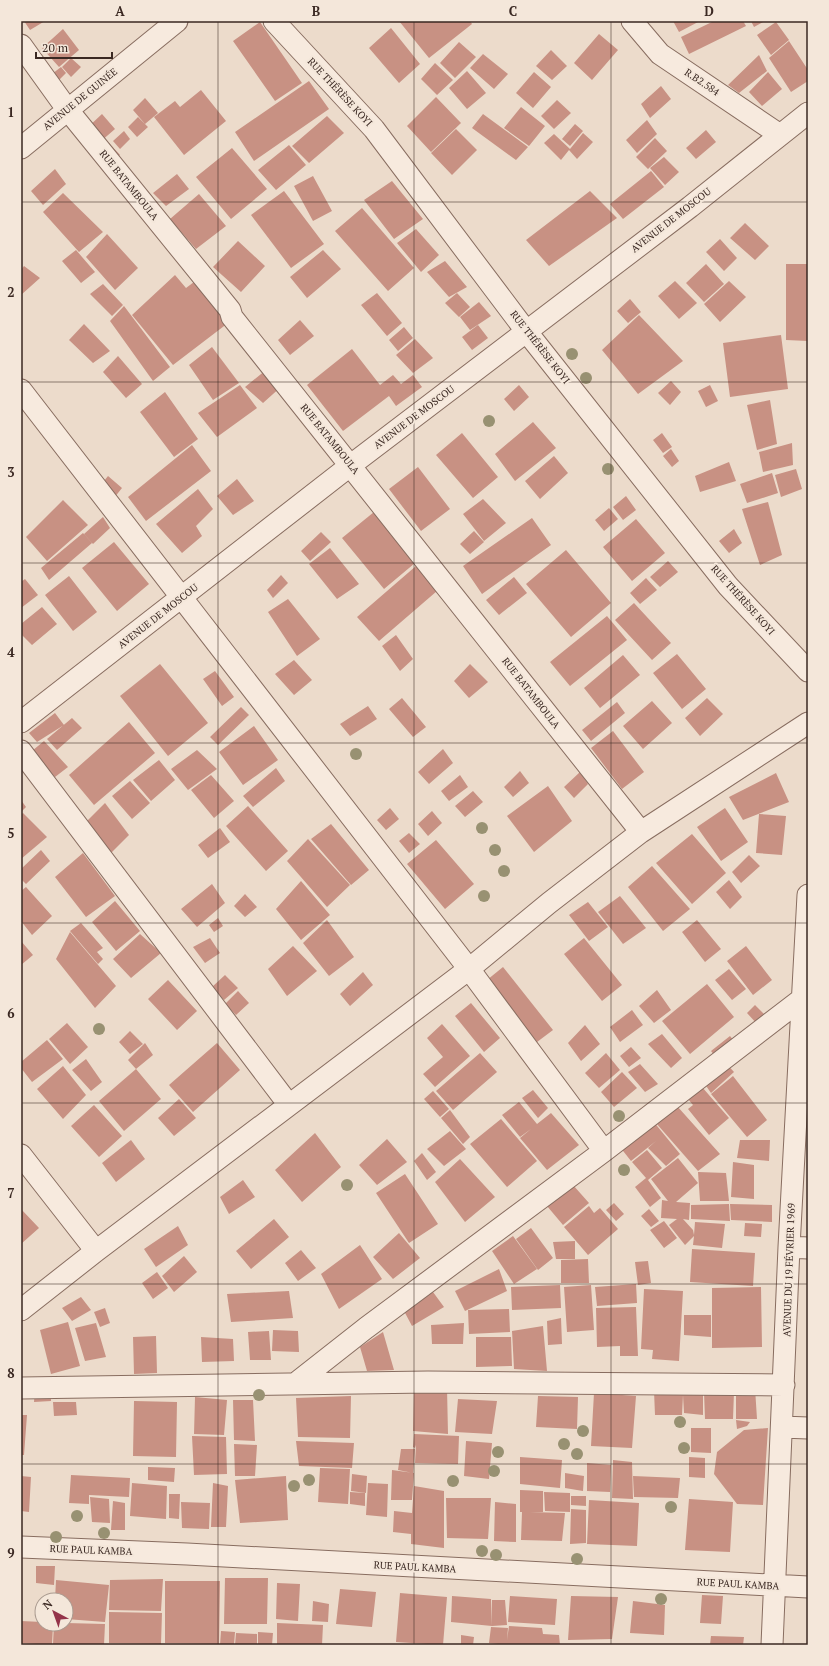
<svg xmlns="http://www.w3.org/2000/svg" width="829" height="1666" viewBox="0 0 829 1666" font-family="'PT Serif',serif">
<rect width="100%" height="100%" fill="#ecdbcb"/>
<path fill="#c89183" d="M24,21h21l-15,9z
M399,21h71l2,3 -43,34z
M673,21h27l-21,11z
M714,21h29l3,5 -57,28 -8,-17z
M751,21h14l-11,6z
M260,22l42,61 -27,18 -42,-60z
M776,22l13,18 -18,15 -14,-20z
M391,28l29,36 -21,19 -30,-35z
M63,29l16,21 -20,17 -17,-19z
M599,34l19,16 -26,30 -18,-17z
M789,41l19,29v11l-17,11 -22,-34z
M459,42l17,15 -21,21 -15,-15z
M551,50l16,16 -15,14 -16,-14z
M483,54l25,20 -14,15 -24,-21z
M759,55l8,16 -28,22 -11,-8z
M71,58l10,9 -10,10 -9,-10z
M435,63l18,17 -16,15 -16,-16z
M61,67l5,6 -7,7 -7,-6z
M467,71l19,22 -19,16 -18,-21z
M534,72l17,15 -18,21 -17,-15z
M768,72l14,17 -20,17 -13,-14z
M309,81l20,28 -75,52 -19,-29z
M661,86l10,13 -21,19 -9,-14z
M201,90l25,31 -42,34 -30,-38 21,-16 5,6z
M436,97l25,26 -30,29 -24,-26z
M145,98l13,15 -13,11 -12,-14z
M557,100l14,13 -17,16 -13,-13z
M521,107l24,19 -16,20 -25,-18z
M102,114l13,15 -15,13 -13,-14z
M483,114l45,33 -12,13 -44,-32z
M327,116l17,17 -35,30 -17,-17z
M138,117l10,10 -11,10 -9,-10z
M647,120l10,14 -20,19 -11,-13z
M575,124l8,7 -13,15 -8,-7z
M456,129l21,21 -25,25 -21,-22z
M706,130l10,12 -20,17 -10,-11z
M124,131l6,8 -10,10 -7,-8z
M583,133l10,9 -16,17 -8,-9 -8,10 -17,-17 10,-9 16,15z
M655,138l12,13 -19,18 -12,-12z
M109,143l11,12 -8,5 -11,-12z
M289,145l17,20 -30,25 -18,-20z
M232,148l35,41 -36,30 -35,-42z
M664,157l15,15 -14,13 -15,-17z
M55,169l11,15 -23,21 -12,-14z
M651,171l13,16 -41,32 -13,-15z
M177,174l12,15 -23,17 -13,-13z
M313,176l19,35 -19,10 -19,-35z
M392,181l31,38 -29,20 -30,-39z
M284,191l40,53 -33,24 -40,-53z
M590,191l27,27 -68,48 -23,-26z
M63,193l40,39 -24,20 -36,-40z
M199,194l27,32 -30,23 -26,-30z
M362,208l52,60 -26,23 -53,-60z
M745,223l24,23 -14,14 -25,-22z
M416,229l23,26 -18,17 -24,-29z
M107,234l31,34 -23,22 -29,-33z
M720,239l17,19 -13,13 -18,-19z
M238,241l27,25 -24,26 -28,-25z
M76,250l19,22 -14,11 -19,-22z
M323,250l18,19 -34,29 -17,-21z
M445,261l22,26 -18,10 -22,-25z
M706,264l18,20 -20,18 -18,-19z
M786,264h22v77l-22,-1z
M24,266l16,12 -19,17v-25z
M175,275l11,13 8,-6 34,41 -55,42 -41,-50z
M675,281l22,22 -18,16 -21,-23z
M729,281l17,16 -26,25 -16,-18z
M103,284l20,21 -11,11 -22,-22z
M377,293l25,30 -15,13 -26,-31z
M457,293l13,14 -11,10 -14,-14z
M630,299l11,13 -13,11 -11,-12z
M479,302l12,14 -21,14 -10,-13z
M124,306l46,61 -17,14 -43,-60z
M639,315l44,46 -45,33 -36,-44z
M300,320l14,16 -24,19 -12,-15z
M84,324l26,27 -17,12 -24,-23z
M478,325l10,13 -16,12 -10,-13z
M404,327l9,11 -15,13 -9,-11z
M781,335l7,54 -58,8 -7,-54z
M415,339l18,19 -20,15 -17,-18z
M212,347l27,36 -26,17 -24,-35z
M352,349l28,36 13,-10 8,9 12,-9 9,12 -26,19 -7,-10 -46,35 -36,-46z
M118,356l24,28 -16,14 -23,-26z
M266,370l16,16 -19,17 -18,-16z
M671,381l10,11 -11,13 -12,-12z
M240,385l17,23 -40,29 -19,-24z
M519,385l10,12 -15,14 -10,-12z
M710,385l8,16 -12,6 -8,-16z
M165,392l33,47 -24,18 -34,-45z
M770,400l7,44 -20,6 -10,-45z
M533,422l23,26 -41,33 -20,-27z
M462,433l36,44 -25,21 -37,-43z
M662,433l10,14 -9,6 -10,-13z
M792,443l1,22 -30,7 -4,-20z
M192,445l19,26 -65,50 -18,-24z
M671,449l8,12 -7,6 -9,-11z
M554,456l14,17 -28,26 -15,-18z
M729,462l7,19 -36,11 -5,-16z
M418,467l32,42 -29,22 -32,-42z
M796,469l6,20 -21,8 -6,-22z
M772,473l6,20 -31,10 -7,-19z
M108,476l14,12 -8,10 -14,-12z
M237,479l17,22 -21,14 -16,-19z
M198,489l15,20 -17,17 6,10 -20,17 -26,-29z
M626,496l10,14 -13,10 -10,-13z
M483,499l23,24 -22,18 -21,-27z
M63,500l25,25 -41,36 -21,-24z
M768,502l14,53 -22,10 -18,-56z
M609,508l9,11 -14,12 -9,-11z
M374,512l41,51 -31,26 -42,-51z
M103,517l7,11 -17,16 -9,-10z
M532,518l19,27 -69,49 -19,-28z
M636,519l29,34 -33,28 -29,-34z
M734,529l8,14 -13,10 -10,-12z
M474,531l10,11 -14,12 -10,-10z
M321,532l10,10 -21,19 -9,-10z
M83,533l9,10 -43,37 -8,-12z
M114,542l35,42 -32,27 -35,-43z
M330,548l29,36 -22,15 -28,-35z
M566,550l45,53 -40,34 -45,-53z
M668,561l10,11 -18,15 -10,-10z
M416,566l21,25 -58,50 -22,-24z
M281,575l7,8 -15,15 -6,-8z
M69,576l28,36 -24,19 -28,-36z
M514,577l13,16 -28,22 -13,-15z
M646,578l11,12 -17,14 -10,-11z
M25,579l13,16 -17,13v-26z
M288,599l32,40 -23,17 -29,-44z
M634,603l37,40 -19,17 -37,-40z
M42,607l15,17 -25,21 -11,-11v-10z
M607,616l20,24 -57,46 -20,-24z
M396,635l17,24 -13,12 -18,-25z
M677,654l29,35 -24,20 -29,-36z
M623,655l17,20 -40,33 -16,-20z
M294,660l18,20 -18,15 -19,-21z
M160,664l48,59 -40,33 -48,-60z
M470,664l18,18 -19,16 -15,-17z
M215,671l19,26 -12,9 -19,-27z
M402,698l24,29 -13,10 -24,-28z
M707,698l16,16 -23,22 -15,-18z
M652,701l20,22 -29,26 -20,-23z
M617,702l8,11 -34,28 -9,-11z
M368,706l9,13 -27,17 -10,-12z
M241,707l8,8 -31,30 -8,-8z
M55,713l9,12 -27,17 -8,-9z
M72,718l10,10 -25,22 -10,-11z
M129,722l26,31 -61,52 -25,-30z
M254,726l24,34 -35,25 -24,-33z
M613,731l31,41 -22,17 -31,-41z
M44,741l24,26 -13,10 -23,-26z
M443,749l10,14 -24,21 -11,-12z
M197,750l20,19 -29,21 -17,-21z
M159,760l16,20 -24,21 -18,-21z
M276,768l9,13 -32,26 -10,-11z
M520,771l9,12 -16,14 -9,-10z
M580,772l8,12 -14,14 -10,-11z
M776,773l13,29 -46,18 -14,-23z
M211,775l23,26 -20,17 -23,-28z
M460,775l8,12 -19,14 -8,-10z
M130,781l20,22 -18,16 -20,-23z
M548,786l24,35 -38,31 -27,-36z
M473,791l10,11 -18,15 -10,-11z
M21,800l5,7 -5,5z
M105,803l24,32 -19,19 -25,-31z
M248,806l40,45 -22,20 -40,-45z
M390,808l9,11 -13,11 -9,-10z
M725,808l23,34 -27,19 -24,-34z
M432,811l10,12 -14,13 -10,-12z
M23,813l24,24 -26,22v-44z
M759,814l27,2 -4,39 -26,-2z
M331,824l38,46 -18,15 -40,-46z
M220,828l10,14 -22,16 -10,-13z
M409,833l11,11 -11,9 -10,-12z
M692,834l34,39 -34,31 -36,-41z
M308,839l42,46 -23,22 -40,-46z
M436,840l38,44 -29,25 -38,-45z
M41,850l9,11 -24,23 -5,-5v-10z
M83,853l32,43 -29,21 -31,-40z
M749,855l11,11 -19,17 -9,-11z
M652,866l38,43 -27,22 -35,-44z
M729,880l13,17 -12,12 -14,-17z
M301,881l29,34 -29,25 -25,-31z
M212,884l13,19 -28,24 -16,-18z
M26,887l26,29 -20,19 -11,-14v-30z
M245,894l12,13 -12,10 -11,-11z
M620,896l26,32 -23,16 -25,-32z
M115,901l25,30 -24,20 -24,-29z
M588,902l20,25 -19,14 -20,-26z
M218,918l5,8 -9,6 -5,-7z
M327,920l27,37 -25,19 -26,-33z
M697,920l24,29 -16,13 -23,-30z
M81,923l22,25 -6,4 6,7 -5,5 -28,-33z
M70,932l46,54 -21,22 -39,-49z
M140,934l21,19 -30,25 -18,-19z
M210,938l10,15 -15,10 -12,-16z
M584,938l38,47 -20,16 -38,-47z
M21,941l12,14 -12,10z
M293,946l24,25 -30,25 -19,-27z
M746,946l26,34 -19,15 -26,-34z
M503,967l50,63 -16,12 -50,-62z
M729,969l17,20 -14,11 -17,-20z
M363,972l10,13 -23,21 -10,-12z
M225,975l13,13 -14,12 -12,-13z
M168,980l29,31 -20,19 -29,-31z
M707,984l27,33 -44,37 -28,-33z
M657,990l14,20 -17,13 -15,-17z
M238,991l11,12 -13,12 -11,-11z
M471,1003l29,35 -16,14 -29,-36z
M755,1005l11,11 -8,9 -11,-12z
M632,1010l11,15 -23,17 -10,-15z
M67,1023l21,24 -18,17 -21,-25z
M442,1024l28,32 -35,31 -12,-13 20,-17 -16,-19z
M585,1025l15,19 -19,17 -13,-18z
M130,1031l13,13 -13,10 -11,-12z
M662,1034l20,24 -11,10 -23,-24z
M730,1036l8,10 -19,15 -8,-10z
M47,1040l16,19 -31,23 -11,-14v-6z
M145,1043l8,12 -17,14 -8,-9z
M217,1043l23,27 -47,42 -24,-27z
M631,1047l10,11 -12,9 -9,-11z
M480,1053l17,19 -44,38 -17,-19z
M606,1053l14,17 -21,18 -14,-15z
M86,1059l16,23 -11,9 -19,-21z
M723,1060l11,12 -23,21 -9,-13z
M640,1064l18,20 -13,8 -17,-20z
M63,1066l23,29 -23,24 -26,-30z
M136,1069l25,30 -37,32 -25,-30z
M622,1072l15,16 -23,19 -13,-15z
M733,1076l34,44 -20,17 -36,-43z
M702,1087l27,31 -20,17 -21,-26 5,-4 -5,-6z
M533,1090l15,18 -10,10 -16,-20z
M433,1091l16,18 -9,8 -16,-18z
M179,1099l17,19 -22,18 -16,-18z
M519,1102l18,22 14,-11 28,32 -32,25 -27,-32 11,-9 -11,8 -18,-22z
M94,1105l28,31 -23,21 -28,-31z
M677,1106l43,48 -22,17 -42,-48z
M450,1110l20,27 -7,7 -22,-26z
M501,1119l36,42 -30,26 -37,-43z
M653,1121l27,33 -14,12 -18,-18 8,-7 -25,20 -11,-14z
M450,1131l16,18 -22,17 -17,-17z
M315,1133l26,34 -39,35 -27,-32z
M387,1139l20,23 -30,23 -18,-20z
M131,1140l14,19 -29,23 -14,-19z
M740,1140h30l-1,21 -32,-3z
M647,1150l15,18 -14,12 13,18 -11,9 -15,-20 11,-9 -14,-16z
M422,1153l14,19 -9,8 -13,-19z
M678,1158l20,25 -22,19 14,1 -1,17 -6,-1 10,11 1,5 1,-13 30,2 -3,24 -29,-3 1,-9 -9,9 -16,-20 8,-6 -16,-1 1,-18 6,1 -17,-22z
M460,1159l35,38 -30,25 -30,-40z
M733,1162l21,3v34l-23,-2z
M698,1172l28,1 3,28h-29z
M405,1174l33,50 -29,19 -33,-50z
M243,1180l12,17 -26,17 -9,-17z
M573,1185l16,18 -26,22 -16,-19z
M614,1203l10,11 -8,7 -10,-11z
M729,1204l1,17 -39,-2v-14z
M730,1204l42,1v17l-41,-2z
M589,1206l5,7 6,-5 18,21 -30,26 -24,-28z
M21,1209l18,19 -18,16z
M649,1209l10,12 -8,6 -10,-11z
M274,1219l15,18 -38,32 -15,-18z
M664,1221l13,17 -13,10 -14,-18z
M745,1223l17,1 -1,13 -17,-1z
M178,1226l10,19 -32,22 -12,-18z
M531,1228l22,30 -15,12 -22,-31z
M399,1233l21,25 -27,21 -20,-22z
M513,1236l24,33 -23,15 -22,-33z
M575,1241v18h-19l-3,-17z
M360,1245l22,34 -43,30 -18,-35z
M692,1249l63,4 -2,33 -63,-4z
M301,1250l15,18 -18,13 -13,-18z
M184,1256l13,16 -23,20 -12,-16z
M588,1259l1,24h-28v-23z
M648,1261l3,22 -13,2 -3,-23z
M499,1269l8,22 -42,20 -10,-20z
M157,1272l11,16 -15,11 -11,-16z
M636,1284l1,19 -40,3 -2,-19z
M560,1285l1,23 -49,2 -1,-23z
M591,1285l3,45 -27,2 -3,-45z
M761,1287l1,60 -50,1v-60z
M644,1289l39,2 -4,70 -27,-2 1,-9 -12,-1z
M289,1291l4,27 -62,4 -4,-28z
M433,1292l11,15 -32,19 -8,-15z
M81,1297l10,13 -19,11 -10,-13z
M636,1307l2,49h-18v-10l-23,1 -1,-39z
M105,1308l5,15 -10,4 -6,-15z
M509,1309l1,23 -41,2 -1,-24z
M684,1315h27v22l-27,-2z
M561,1318l1,26 -14,1 -1,-24z
M68,1322l12,44 -29,8 -11,-44z
M96,1323l10,34 -21,4 -10,-33z
M464,1323l-1,21h-31l-1,-19z
M543,1326l4,45 -33,-2 -2,-38z
M273,1330l25,1 1,21 -27,-1z
M269,1331l2,29h-21l-2,-28z
M383,1332l11,38 -27,1 -7,-24z
M156,1336l1,37 -23,1 -1,-37z
M201,1337l32,2 1,22 -32,1z
M476,1337h35l1,29 -36,1z
M414,1387l33,1 1,46 -35,-3z
M736,1387l19,1 2,31h-21z
M51,1388v13l-17,1 1,-13z
M703,1390v25l-19,-2 -1,-18 -1,20h-27l-1,-24z
M704,1392h30l-1,27h-28z
M594,1393l42,3 -4,52 -41,-2z
M351,1396l-1,42 -52,-1 -2,-39z
M538,1396l40,1 -1,32 -41,-2z
M195,1397l32,3 -3,35 -30,-1z
M458,1399l39,2 -5,33 -37,-2z
M233,1400h20l2,41 -21,-1z
M134,1401l43,1 -1,55 -43,-1z
M53,1402h23l1,13 -23,1z
M21,1415h6l-3,40h-3z
M736,1420l14,2 -3,4 -10,3z
M691,1428h20v25l-20,-1z
M768,1428l-5,77 -26,-1 -23,-30 3,-22 27,-22z
M414,1434l45,2 -1,28 -43,-1 1,-18 -1,3 -2,-1z
M192,1436l34,1 1,37 -33,1z
M296,1441l58,2 -2,25 -53,-2z
M466,1441l26,2 -3,36 -25,-3z
M234,1444l23,1 -2,31h-20z
M401,1449h14l-2,24 -15,-3z
M520,1457l42,3 -2,28 -40,-4z
M689,1457l16,1v20l-16,-1z
M613,1460l19,2 1,37 -21,-1z
M587,1463l24,2 -1,27 -23,-1z
M148,1467l27,1 -1,14 -26,-2z
M320,1468l30,1 -2,35 -30,-2z
M392,1470l22,3 -2,27h-21z
M565,1473l19,3 -1,15 -18,-3z
M352,1474l15,2 -1,17 -15,-2z
M71,1475l59,3 -1,19 -40,-2v9l-20,-1z
M21,1476l10,1 -2,35 -8,-1z
M286,1476l2,44 -48,3 -5,-43z
M633,1476l47,2 -2,20 -44,-1z
M132,1483l35,3 -1,33 -36,-3z
M213,1483l15,3 -2,41h-15z
M368,1483l20,1 -1,33 -21,-2z
M414,1486l30,5v57l-33,-4v-10l-18,-2 1,-21 18,2z
M520,1490l23,1v21h-13l35,1 -3,28 -41,-1 1,-28h-2z
M350,1492l15,1v13l-15,-2z
M544,1492l26,1v19l-25,-1z
M169,1494h11l-1,25 -10,-1z
M571,1496h15v10l-15,-1z
M90,1497l19,2 1,24 -18,-1z
M446,1498h45l-3,41 -41,-1z
M689,1499l44,3 -3,50 -45,-2z
M589,1500l50,3 -2,43 -50,-2z
M113,1501l12,2v27h-14z
M181,1502l29,1 -1,26 -27,-1z
M495,1502l21,2v38l-22,-1z
M571,1509l15,1v33l-16,1z
M36,1566h19l-1,19 -18,-2z
M225,1578h43l-1,46h-43z
M163,1579l-2,32 -52,-1 1,-30z
M56,1580l53,5 -4,37 -39,-3v-19h-11z
M165,1581h55l-1,63 -54,-1z
M277,1583l23,1 -2,37 -22,-2z
M340,1589l36,3 -4,35 -36,-3z
M400,1593l47,4 -4,48 -47,-3z
M702,1595l21,1 -2,28 -21,-1z
M452,1596l39,3 1,27 -41,-4z
M510,1596l47,3 -2,26 -47,-3z
M571,1596l47,1 -6,42 -44,1z
M492,1600h13l2,25 -15,1z
M313,1601l16,3 -1,18 -16,-1z
M633,1601l32,4 -1,30 -34,-2z
M109,1612l53,1 -1,31 -52,-1z
M21,1621l21,1v2h11l-1,21 -31,-2z
M66,1623l39,1 -1,21 -51,-1 1,-20z
M277,1623l46,2 -1,20h-45z
M509,1626l33,2 1,6 16,1 1,10h-53l-18,-2 2,-16 17,1 -1,12z
M221,1631l14,1 -1,13h-14z
M258,1632l15,1 -1,12h-14z
M236,1633l21,1v11h-22z
M461,1635l13,2 -1,8h-12z
M711,1636l33,1 -1,8h-33z"/>
<g fill="none" stroke-linecap="round" stroke-linejoin="round">
<g stroke="#886d60" stroke-width="23">
<path id="street" d="M274,21l100,108 152,202 202,255 80,85
M632,21l28,33 120,81
M21,45l46,64 163,201 2,7 409,515
M21,148l156,-127
M21,390l448,579 135,182
M21,722l330,-257 339,-258 118,-94
M21,751l268,354
M21,1155l75,96
M789,1247l19,1
M21,1310l75,-59 373,-282 80,-66 92,-71 167,-109
M296,1383l70,-55 238,-177 199,-153
M21,1388l407,-6 356,3
M782,1427l26,1
M21,1547l166,7 621,33
M772,1645l17,-398 19,-352"/>
</g>
<use href="#street" stroke="#f7eade" stroke-width="21"/>
</g>
<g fill="#989172">
<circle cx="572" cy="354" r="6"/>
<circle cx="586" cy="378" r="6"/>
<circle cx="489" cy="421" r="6"/>
<circle cx="608" cy="469" r="6"/>
<circle cx="356" cy="754" r="6"/>
<circle cx="482" cy="828" r="6"/>
<circle cx="495" cy="850" r="6"/>
<circle cx="504" cy="871" r="6"/>
<circle cx="484" cy="896" r="6"/>
<circle cx="99" cy="1029" r="6"/>
<circle cx="619" cy="1116" r="6"/>
<circle cx="624" cy="1170" r="6"/>
<circle cx="347" cy="1185" r="6"/>
<circle cx="259" cy="1395" r="6"/>
<circle cx="680" cy="1422" r="6"/>
<circle cx="583" cy="1431" r="6"/>
<circle cx="564" cy="1444" r="6"/>
<circle cx="684" cy="1448" r="6"/>
<circle cx="498" cy="1452" r="6"/>
<circle cx="577" cy="1454" r="6"/>
<circle cx="494" cy="1471" r="6"/>
<circle cx="309" cy="1480" r="6"/>
<circle cx="453" cy="1481" r="6"/>
<circle cx="294" cy="1486" r="6"/>
<circle cx="671" cy="1507" r="6"/>
<circle cx="77" cy="1516" r="6"/>
<circle cx="104" cy="1533" r="6"/>
<circle cx="56" cy="1537" r="6"/>
<circle cx="482" cy="1551" r="6"/>
<circle cx="496" cy="1555" r="6"/>
<circle cx="577" cy="1559" r="6"/>
<circle cx="661" cy="1599" r="6"/>
</g>
<path fill="none" stroke="#3a2822" stroke-width="1" stroke-opacity="0.55" d="M218,21v1624M414,21v1624M611,21v1624M21,202h787M21,382h787M21,563h787M21,743h787M21,923h787M21,1103h787M21,1284h787M21,1464h787"/>
<g text-anchor="middle" dominant-baseline="central" stroke-width="4" stroke-linejoin="round" paint-order="stroke">
<g font-size="10" fill="#3a2822" stroke="#f4e7da">
<text transform="translate(702 82) rotate(34)">R.B2.584</text>
<text transform="translate(340 92) rotate(47)">RUE THÉRÈSE KOYI</text>
<text transform="translate(80 99) rotate(-39)">AVENUE DE GUINÉE</text>
<text transform="translate(129 185) rotate(51)">RUE BATAMBOULA</text>
<text transform="translate(671 220) rotate(-38)">AVENUE DE MOSCOU</text>
<text transform="translate(540 347) rotate(52)">RUE THÉRÈSE KOYI</text>
<text transform="translate(414 417) rotate(-37)">AVENUE DE MOSCOU</text>
<text transform="translate(330 439) rotate(51)">RUE BATAMBOULA</text>
<text transform="translate(743 600) rotate(48)">RUE THÉRÈSE KOYI</text>
<text transform="translate(158 616) rotate(-38)">AVENUE DE MOSCOU</text>
<text transform="translate(531 693) rotate(52)">RUE BATAMBOULA</text>
<text transform="translate(789 1270) rotate(-88)">AVENUE DU 19 FÉVRIER 1969</text>
<text transform="translate(91 1550) rotate(2)">RUE PAUL KAMBA</text>
<text transform="translate(415 1567) rotate(3)">RUE PAUL KAMBA</text>
<text transform="translate(738 1584) rotate(3)">RUE PAUL KAMBA</text>
</g>
</g>
<rect width="829" height="1666" fill="none" stroke="#f4e7da" stroke-width="44"/>
<g transform="translate(54 1612) rotate(319)"><circle r="19" fill="#f4e7da" stroke="#aa9b90"/>
<path d="M0-3L7 15L0 10L-7 15Z" fill="#943349"/>
<text y="-6" font-size="11" font-weight="bold" text-anchor="middle" fill="#3a2822">N</text>
</g>
<path d="M36 52v6h76v-6" fill="none" stroke="#3a2822" stroke-width="2"/>
<text x="42" y="52" font-size="12" fill="#3a2822" stroke="#f4e7da" stroke-width="3" paint-order="stroke">20 m</text>
<rect x="22" y="22" width="785" height="1622" fill="none" stroke="#3a2822" stroke-width="1.5"/>
<g font-size="13" text-anchor="middle" font-weight="bold" fill="#3a2822">
<text x="120" y="16">A</text>
<text x="316" y="16">B</text>
<text x="513" y="16">C</text>
<text x="709" y="16">D</text>
<text x="11" y="117">1</text>
<text x="11" y="297">2</text>
<text x="11" y="477">3</text>
<text x="11" y="657">4</text>
<text x="11" y="838">5</text>
<text x="11" y="1018">6</text>
<text x="11" y="1198">7</text>
<text x="11" y="1378">8</text>
<text x="11" y="1558">9</text>
</g>
</svg>
